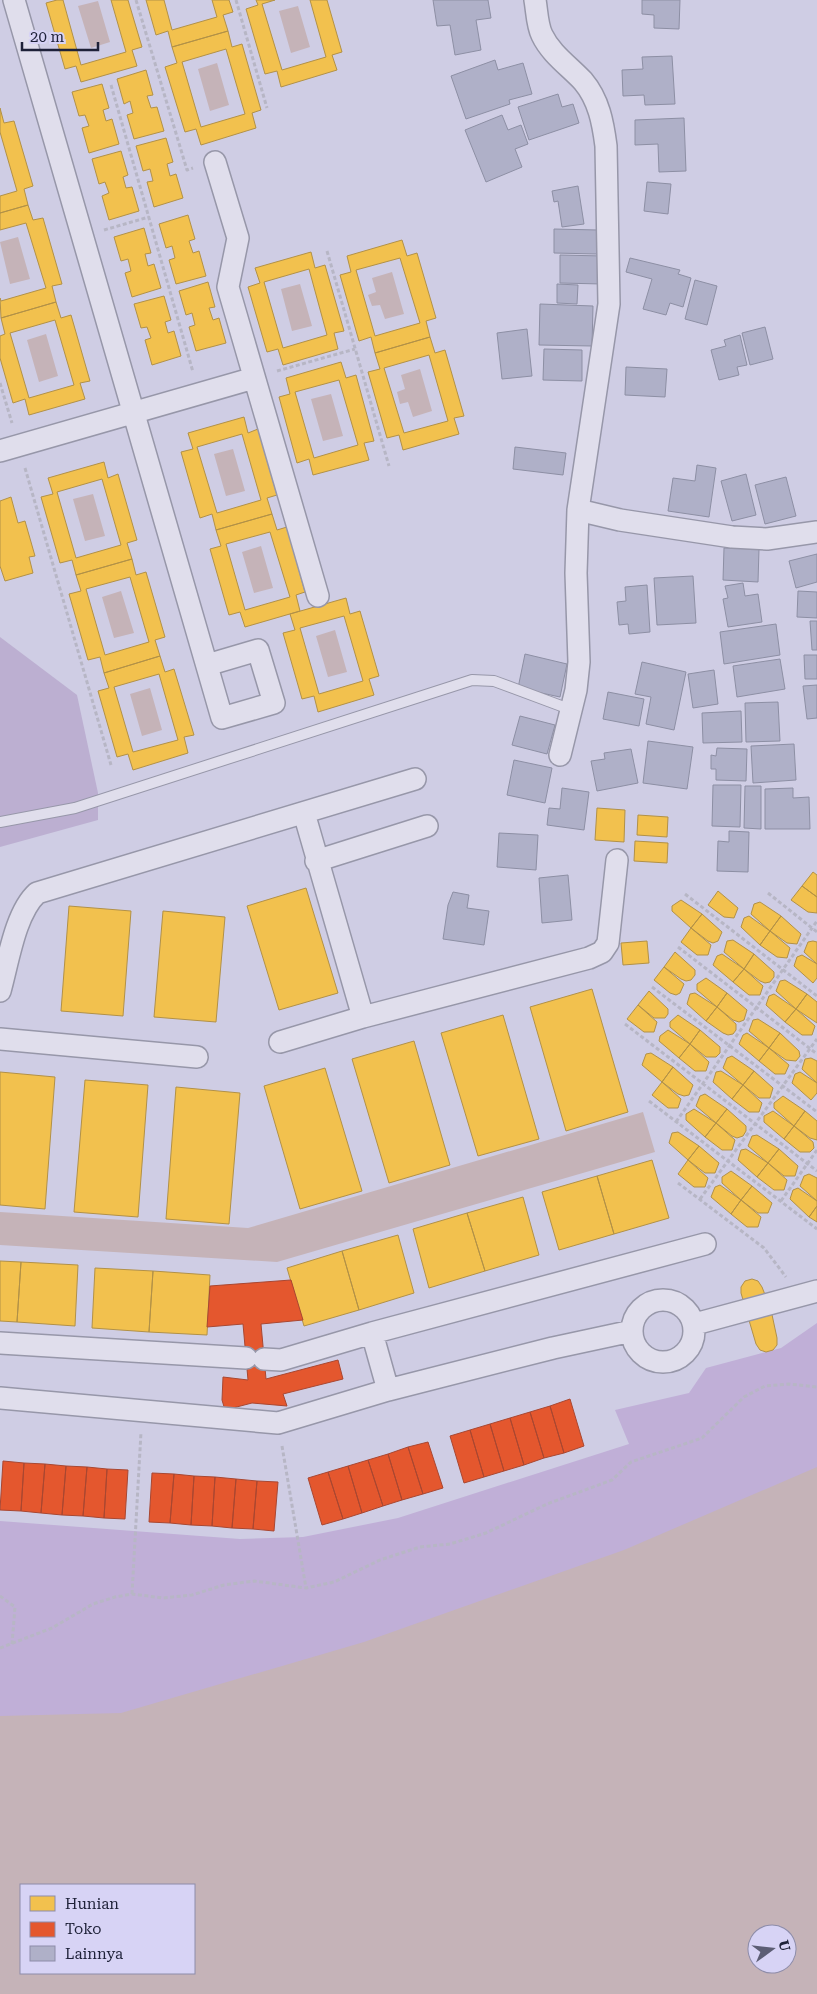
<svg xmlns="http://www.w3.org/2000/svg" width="817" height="1994" viewBox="0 0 817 1994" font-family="'Roboto Serif',serif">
<rect width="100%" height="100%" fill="#cfcde4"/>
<path fill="#c0afd7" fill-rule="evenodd" d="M817,1323v671h-817v-473l240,18 63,-2 95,-19 231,-74 -14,-34 74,-17 17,-25 75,-20zM21,1885h173v88h-173zM757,1934h30v30h-30z"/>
<path fill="#bcafd1" d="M0,637l77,58 21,98v27l-98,27z"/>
<path fill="#c5b3b8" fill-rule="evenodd" d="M98,1l12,41 -19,6 -13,-42z
M298,6l12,41 -19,6 -12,-42z
M217,63l12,42 -19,6 -12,-42z
M18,237l12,42 -20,5 -10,-42z
M392,272l12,42 -19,5 -5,-14 -8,1 -4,-11 8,-3 -4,-14z
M300,284l12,42 -20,5 -11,-42z
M46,334l12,42 -19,6 -12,-42z
M420,369l12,42 -19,6 -5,-15 -8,2 -3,-12 8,-3 -4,-14z
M331,394l12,42 -20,5 -12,-42z
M233,449l12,42 -19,5 -12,-42z
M93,494l12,42 -20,5 -12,-42z
M261,546l12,42 -19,5 -12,-41z
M121,591l13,42 -20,5 -12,-41z
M335,630l12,42 -19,5 -12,-41z
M150,688l12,42 -20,6 -12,-42z
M643,1112l12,40 -378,110 -277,-17v-33l248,16z
M817,1467v527h-817v-278l121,-3 243,-71 260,-92zM21,1885h173v88h-173zM757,1934h30v30h-30z"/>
<path fill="#f2c14e" stroke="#b29147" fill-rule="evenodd" d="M57,0h6l18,65 45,-13 -15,-52h17l14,47 -10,3 5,16 -56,16 -5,-16 -11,3 -19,-66z
M146,0h18l8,30 45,-13 -5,-17h17l4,12 -10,3 5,16 -56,16 -4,-16 -12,4z
M256,0h19l-13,4 20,66 44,-13 -16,-57h17l15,52 -10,3 5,15 -56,17 -4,-16 -12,3 -19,-65 12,-4z
M228,31l4,16 10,-3 19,66 -9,3 4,15 -55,17 -5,-16 -11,3 -20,-65 12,-4 -5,-16zM226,49l19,65 -44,13 -19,-65z
M146,70l7,25 -6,1 4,12 6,-1 7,24 -30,8 -7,-24 6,-2 -3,-12 -6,3 -7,-25z
M102,84l7,24 -6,2 3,11 6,-2 7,25 -30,9 -7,-25 7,-2 -4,-11 -6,1 -7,-24z
M0,108l4,15 10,-2 19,65 -9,3 4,16 -28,8v-17l17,-5 -17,-59z
M166,138l7,24 -6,2 3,12 6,-2 7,24 -29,9 -7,-25 6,-1 -3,-12 -7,2 -7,-25z
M121,151l7,24 -5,2 3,11 6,-1 7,24 -30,9 -7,-24 7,-3 -4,-11 -6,2 -7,-25z
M28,205l5,15 10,-2 19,66 -10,2 4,16 -55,16 -1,-20 1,3 45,-13 -20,-65 -26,7v-17z
M188,215l7,24 -6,2 4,12 6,-2 7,25 -30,8 -7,-24 6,-2 -3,-12 -6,2 -7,-24z
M144,228l7,25 -6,1 3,12 6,-2 7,24 -29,9 -7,-24 6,-2 -3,-12 -7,2 -7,-24z
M402,240l5,16 10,-3 19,65 -10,3 4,16 -55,16 -4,-16 -12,4 -19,-66 11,-3 -4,-16zM400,258l20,65 -45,13 -19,-66z
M311,252l4,16 10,-3 19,66 -10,2 4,16 -55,16 -5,-16 -11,3 -19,-65 12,-4 -5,-15zM309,269l18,66 -44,13 -19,-66z
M208,282l7,25 -6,1 4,12 6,-2 7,25 -30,8 -7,-24 6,-2 -3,-12 -6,2 -7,-24z
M164,296l7,24 -6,2 3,11 6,-2 7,25 -29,9 -7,-25 6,-2 -4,-11 -6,1 -7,-24z
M56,302l5,16 10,-3 19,66 -10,2 5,16 -56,16 -4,-16 -12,4 -13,-45v-22l5,-2 -4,-16zM55,320l19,65 -45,13 -19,-65z
M430,337l5,16 10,-3 19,66 -10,2 5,16 -56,16 -4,-15 -12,3 -19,-66 12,-3 -5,-16zM429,355l19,66 -44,12 -20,-65z
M341,362l5,16 10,-3 18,66 -10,2 5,17 -56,15 -4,-16 -12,4 -18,-66 11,-3 -4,-16zM339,380l19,65 -44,13 -19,-66z
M244,417l4,16 10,-4 19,66 -10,3 5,16 -56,16 -4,-16 -12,4 -19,-66 12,-3 -5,-16zM242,434l19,66 -44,13 -20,-66z
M104,462l4,16 10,-4 19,66 -10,3 5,16 -56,16 -4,-15 -12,3 -19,-66 12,-3 -5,-16zM102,479l19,66 -45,13 -19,-66z
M11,497l7,26 7,-2 10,35 -6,1 4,16 -28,8 -5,-15v-65z
M272,514l5,16 10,-3 18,65 -9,3 4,16 -55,16 -5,-15 -11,3 -19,-66 11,-3 -5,-16zM270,532l20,65 -45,13 -19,-66z
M132,559l4,16 10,-3 19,65 -10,3 5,16 -56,17 -4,-16 -12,3 -19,-66 12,-3 -5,-16zM130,577l19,65 -44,13 -19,-66z
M346,598l4,16 10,-3 19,65 -10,3 5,16 -56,17 -4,-16 -12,3 -19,-66 12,-3 -5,-16zM344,616l19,65 -44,13 -19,-66z
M160,656l5,16 9,-3 20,66 -10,2 4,16 -55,17 -5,-16 -11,3 -19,-66 11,-3 -5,-15zM159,674l19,66 -45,12 -19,-65z
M597,808l28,2 -1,32 -29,-2z
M638,815l30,2 -1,20 -30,-2z
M635,841l33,2 -1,20 -33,-2z
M813,872l4,3v22l-15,-11z
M802,886l15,11v16l-9,-1 -17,-12z
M306,888l32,105 -59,17 -32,-104z
M718,891l20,17 -4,10 -10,-1 -16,-12z
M681,900l21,14 -11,14 -19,-17v-5z
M760,902l21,14 -11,15 -19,-17 3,-10z
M69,906l62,5 -8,105 -62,-5z
M163,911l62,6 -9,105 -62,-5z
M702,914l20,18 -4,9 -5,2 -5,-2 -17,-13z
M749,916l21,15 -10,14 -19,-18 3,-9z
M781,916l20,18 -4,10 -10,-1 -17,-12z
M691,928l20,17 -3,10h-11l-16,-13z
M770,931l20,17 -3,10 -10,-1 -17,-12z
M733,940l21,14 -10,15 -20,-17 3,-11z
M647,941l2,22 -26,2 -2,-22z
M813,941l4,1v22l-13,-12 4,-10z
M675,952l20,18v5l-4,5 -5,1 -5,-2 -17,-12z
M722,954l22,15 -11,13 -20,-17 4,-9z
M754,954l20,18v5l-4,5 -5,1 -5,-2 -16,-12z
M802,955l15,9v14l-4,5 -19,-17 3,-9z
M664,967l20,17 -4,9 -4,2 -6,-2 -16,-13z
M744,969l19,17 -3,9h-11l-16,-13z
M706,978l21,15 -10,14 -20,-17v-6z
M785,980l22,14 -11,15 -20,-18 4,-10z
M592,989l36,123 -62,19 -36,-124z
M649,991l19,18v5l-3,4h-11l-16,-13z
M695,993l22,14 -11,14 -19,-17 3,-10z
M727,993l20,17 -3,10 -5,2 -6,-2 -16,-13z
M774,994l22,15 -11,13 -19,-17 3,-9z
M807,994l10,8v21l-21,-14z
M638,1005l19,17 -3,10h-10l-17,-13z
M717,1007l19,17v6l-3,4 -5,1 -5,-2 -17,-12z
M796,1009l19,17 -3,9h-10l-17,-13z
M503,1015l36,124 -61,17 -37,-123z
M678,1015l22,15 -10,14 -20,-17v-5z
M758,1019l22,14 -11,15 -20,-17 4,-11z
M668,1030l22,14 -11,14 -20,-17 1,-5z
M700,1030l20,17v6l-4,4h-10l-16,-13z
M747,1033l22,15 -10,13 -20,-17 4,-9z
M780,1033l19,18 1,5 -4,5 -10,-1 -17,-12z
M414,1041l36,124 -61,18 -37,-124z
M690,1044l19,18 -3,9h-11l-16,-13z
M769,1048l20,17 -4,9h-10l-16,-13z
M651,1053l22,14 -11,15 -20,-17 4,-11z
M732,1056l22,15 -11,14 -20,-17 4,-10z
M811,1058l6,3v22l-15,-14 3,-10z
M673,1067l20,18 -4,10 -5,1 -6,-2 -16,-12z
M325,1068l37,123 -62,18 -36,-123z
M721,1071l22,14 -11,14 -19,-17 3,-10z
M754,1071l19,17 -3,10h-11l-16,-13z
M0,1072l55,5 -10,132 -45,-4z
M800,1072l17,11v10l-6,7 -19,-17 3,-9z
M85,1080l63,5 -10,132 -64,-5z
M662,1082l19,17 -3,9h-10l-16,-13z
M743,1085l19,18 -3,9h-10l-17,-13z
M176,1087l64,6 -11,131 -63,-5z
M705,1094l22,15 -11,14 -20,-17 4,-10z
M783,1096l22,15 -11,15 -20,-18v-5z
M694,1109l22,14 -11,14 -19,-17v-6z
M727,1109l19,17v5l-3,5 -6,2 -5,-2 -16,-13z
M773,1111l21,15 -10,13 -20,-17v-6z
M805,1111l12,10v19l-7,-2 -16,-12z
M716,1123l19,17 -3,10h-10l-17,-13z
M794,1126l19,16 1,6 -4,4h-10l-16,-13z
M678,1132l21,14 -11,14 -19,-17 3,-10z
M757,1135l22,14 -11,14 -20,-17 4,-10z
M699,1146l20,17 -4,10h-10l-17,-13z
M746,1149l22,14 -11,14 -19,-17 3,-10z
M779,1149l19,17 -3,10h-11l-16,-13z
M652,1160l17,58 -55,16 -17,-58z
M688,1160l20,18 -3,9h-11l-16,-13z
M768,1163l19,17 -3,10h-10l-17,-13z
M731,1171l21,15 -11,14 -19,-17v-6z
M809,1174l8,4v23l-17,-15 4,-10z
M597,1176l17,58 -55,16 -17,-58z
M720,1185l21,15 -10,14 -20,-17 4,-10z
M752,1186l20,17 -4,10h-10l-17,-13z
M798,1188l19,13v5l-8,11 -19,-18 3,-9z
M523,1197l16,58 -54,16 -18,-58z
M741,1200l20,17 -3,10h-11l-16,-13z
M817,1206v16l-8,-5z
M467,1213l18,58 -56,17 -16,-59z
M398,1235l16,58 -55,17 -17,-59z
M342,1251l17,59 -55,16 -17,-58z
M0,1261l21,1 -4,60 -17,-1z
M21,1262l57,3 -3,61 -58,-4z
M95,1268l58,3 -4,61 -57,-4z
M153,1271l57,4 -3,60 -58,-3z
M752,1279l6,2 4,6 9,23 6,28v7l-4,5 -7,2 -6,-2 -4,-6 -15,-51v-6l4,-6z"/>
<path fill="#e4572e" stroke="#a94731" d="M291,1280l12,40 -42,4 5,55 72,-19 5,19 -60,15 4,12 -35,-3 -27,7 -3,-10 1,-23 25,3 -5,-56 -36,3 3,-41z
M570,1399l14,47 -20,7 -14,-47z
M550,1406l14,47 -20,5 -14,-46z
M530,1412l14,46 -20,7 -14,-47z
M510,1418l14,47 -20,6 -14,-47z
M490,1424l14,47 -20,6 -14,-47z
M470,1430l14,47 -20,6 -14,-47z
M428,1442l15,46 -20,6 -15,-47z
M408,1447l15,47 -21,6 -14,-46z
M388,1454l14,46 -19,6 -15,-46z
M368,1460l15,46 -21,7 -14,-47z
M3,1461l21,2 -3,48 -21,-1z
M24,1463l21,1 -4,49 -20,-2z
M45,1464l21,2 -4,49 -21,-2z
M66,1466l21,1 -4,49 -21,-1z
M348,1466l14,47 -19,6 -15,-47z
M87,1467l20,2 -3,49 -21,-2z
M107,1469l21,1 -3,49 -21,-1z
M328,1472l15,47 -21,6 -14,-47z
M152,1473l22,1 -4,49 -21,-1z
M174,1474l20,2 -3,49 -21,-2z
M194,1476l21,1 -3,49 -21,-1z
M215,1477l21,2 -4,49 -20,-2z
M236,1479l21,2 -4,48 -21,-1z
M257,1481l21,1 -4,49 -21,-2z"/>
<path fill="#afb0c8" stroke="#8d8fa4" d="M433,0h55l3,18 -15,2 5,30 -26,5 -5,-30 -13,1z
M642,0h38l-1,29 -25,-1v-13l-12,-1z
M672,56l3,48 -30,1 -1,-10 -21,1 -1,-26 21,-1 -1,-12z
M495,60l3,10 25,-7 9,31 -23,6 1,4 -44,15 -15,-43z
M558,94l4,13 11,-3 6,19 -50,17 -11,-33z
M502,115l6,15 13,-5 7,19 -13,5 7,18 -36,15 -21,-52z
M684,118l2,53 -27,1 -1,-28 -23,1v-25z
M647,182l24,2 -3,30 -24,-3z
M578,186l6,38 -22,3 -4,-26 -4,1 -2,-11z
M554,229l44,1 -1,24 -43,-1z
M560,255l43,1 -1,28 -42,-1z
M630,258l50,12 -2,4 13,4 -8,29 -13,-4 -4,12 -23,-6 9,-30 -26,-7z
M695,280l22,6 -10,39 -22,-6z
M557,284l21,1 -1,19 -20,-1z
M540,304l53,2 -1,40 -53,-1z
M765,327l8,32 -23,6 -8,-32z
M527,329l5,47 -30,3 -5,-46z
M740,335l7,30 -10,2 2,8 -20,5 -8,-30 15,-4 -2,-6z
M544,349l38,1v31l-39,-1z
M626,367l41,2 -2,28 -40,-2z
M515,447l51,6 -3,22 -50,-6z
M697,465l19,3 -7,49 -41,-6 5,-33 22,3z
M746,474l10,41 -24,6 -11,-40z
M786,477l10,39 -31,8 -10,-39z
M724,548l35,1 -1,33 -35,-2z
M817,554v28l-21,6 -7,-27z
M693,576l3,47 -39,2 -3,-47z
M743,583l2,13 13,-2 4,28 -34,5 -5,-28 5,-1 -3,-12z
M647,585l3,47 -21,2 -1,-10 -9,1 -2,-23 9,-1 -1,-14z
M798,591l19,1v26l-20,-1z
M810,621h7v29h-5z
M776,624l4,31 -56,9 -4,-32z
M525,654l42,10 -7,33 -42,-9z
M804,655h13v24h-12z
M780,659l5,30 -48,8 -4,-31z
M642,662l44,10 -12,58 -28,-6 5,-27 -16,-3z
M714,670l4,34 -25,4 -5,-34z
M817,685v33l-10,1 -4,-33z
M608,692l36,7 -5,27 -36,-7z
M778,702l2,39 -34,1 -1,-39z
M741,711l1,31 -39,1 -1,-30z
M520,716l35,9 -8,29 -35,-9z
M648,741l45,6 -6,42 -44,-6z
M794,744l2,36 -43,3 -2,-37z
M717,748l30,1 -1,32 -30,-1v-11h-5v-14l5,1z
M631,749l7,34 -41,8 -6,-30 14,-2 -1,-6z
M514,760l38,8 -7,35 -38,-8z
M713,785h28l-1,42 -28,-1z
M745,786h16v43l-17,-1z
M562,788l27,4 -5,38 -37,-5 2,-17 11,1z
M793,788v10l16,-1 1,32h-45v-40z
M729,831l20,1 -1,40 -31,-1 1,-30 11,1z
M499,833l39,2 -2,35 -39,-3z
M568,875l4,45 -30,3 -3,-45z
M453,892l16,3 -2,13 22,3 -5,34 -41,-6 5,-34z"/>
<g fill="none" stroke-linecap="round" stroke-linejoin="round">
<g stroke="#9797a9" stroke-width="12">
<path id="lane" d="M0,822l75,-14 397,-128 22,1 78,29"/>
</g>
<g stroke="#9797a9" stroke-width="24">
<path id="street" d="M14,0l208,718 52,-15 -16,-53 -51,15
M535,0c2,11 2,25 7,35 9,19 27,31 41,46 16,19 20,42 23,65l3,158 -31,206 -2,63 3,89 -3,28 -16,65
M215,162l23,76 -10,49 90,309
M0,451l254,-73
M578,510l42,10 112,17 35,2 50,-7
M304,813l59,204
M316,861l111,-35
M0,991c8,-28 15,-78 37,-98l378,-114
M0,1039l197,18
M280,1042l83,-25 226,-59 13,-6 6,-9 9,-83
M632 1331a31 31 0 1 1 62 0a31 31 0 1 1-62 0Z
M695,1324l122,-33
M372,1333l16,57
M0,1343l246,15
M264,1359l17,1 91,-27 333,-89
M0,1398l278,25 110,-33 165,-42 79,-17"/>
</g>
<path stroke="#b7b6c5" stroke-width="3" stroke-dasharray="4 2.5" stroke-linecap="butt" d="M136,0l51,170 6,-2
M236,0l31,108
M111,85l82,287
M104,230l45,-13
M327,251l62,215
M277,371l78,-22
M0,383l12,40
M25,468l86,297
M768,893l49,39
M685,894l132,102
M678,947l139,107
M652,987l165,125
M625,1024l192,147
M649,1101l168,128
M676,1122l141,-201
M678,1183l86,65 22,29
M700,1199l117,-160
M781,1201l36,-51
M282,1446l24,142
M132,1594l9,-162
M0,1596l15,11 -3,37
M0,1648l52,-20 41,-24 22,-7 17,-3 31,4 29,-3 32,-10 30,-4 52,7 28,-6 46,-22 40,-13 30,-3 36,-11 61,-29 65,-24 19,-18 71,-24 42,-41 21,-11 24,-2 28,3"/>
<use href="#lane" stroke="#e0deec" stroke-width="10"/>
<use href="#street" stroke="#e0deec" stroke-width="21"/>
</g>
<rect x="20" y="1884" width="175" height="90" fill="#d7d3f5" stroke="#8d8ca9"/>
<rect x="30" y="1896" width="25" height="15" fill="#f2c14e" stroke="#8d8ca9"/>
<text x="65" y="1909" font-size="15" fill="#1e2138">Hunian</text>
<rect x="30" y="1922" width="25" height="15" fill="#e4572e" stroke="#8d8ca9"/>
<text x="65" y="1934" font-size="15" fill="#1e2138">Toko</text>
<rect x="30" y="1946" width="25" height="15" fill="#afb0c8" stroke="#8d8ca9"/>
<text x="65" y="1959" font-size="15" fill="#1e2138">Lainnya</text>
<g transform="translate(772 1949) rotate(75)"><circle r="24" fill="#d7d3f5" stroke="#8d8ca9"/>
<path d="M0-4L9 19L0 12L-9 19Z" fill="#5c5d74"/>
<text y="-8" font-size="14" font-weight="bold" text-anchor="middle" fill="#1e2138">U</text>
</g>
<path d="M22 42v8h76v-8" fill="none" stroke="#1e2138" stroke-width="2.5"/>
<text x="30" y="42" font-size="15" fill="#1e2138" stroke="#d7d3f5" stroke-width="4" paint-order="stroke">20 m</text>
</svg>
